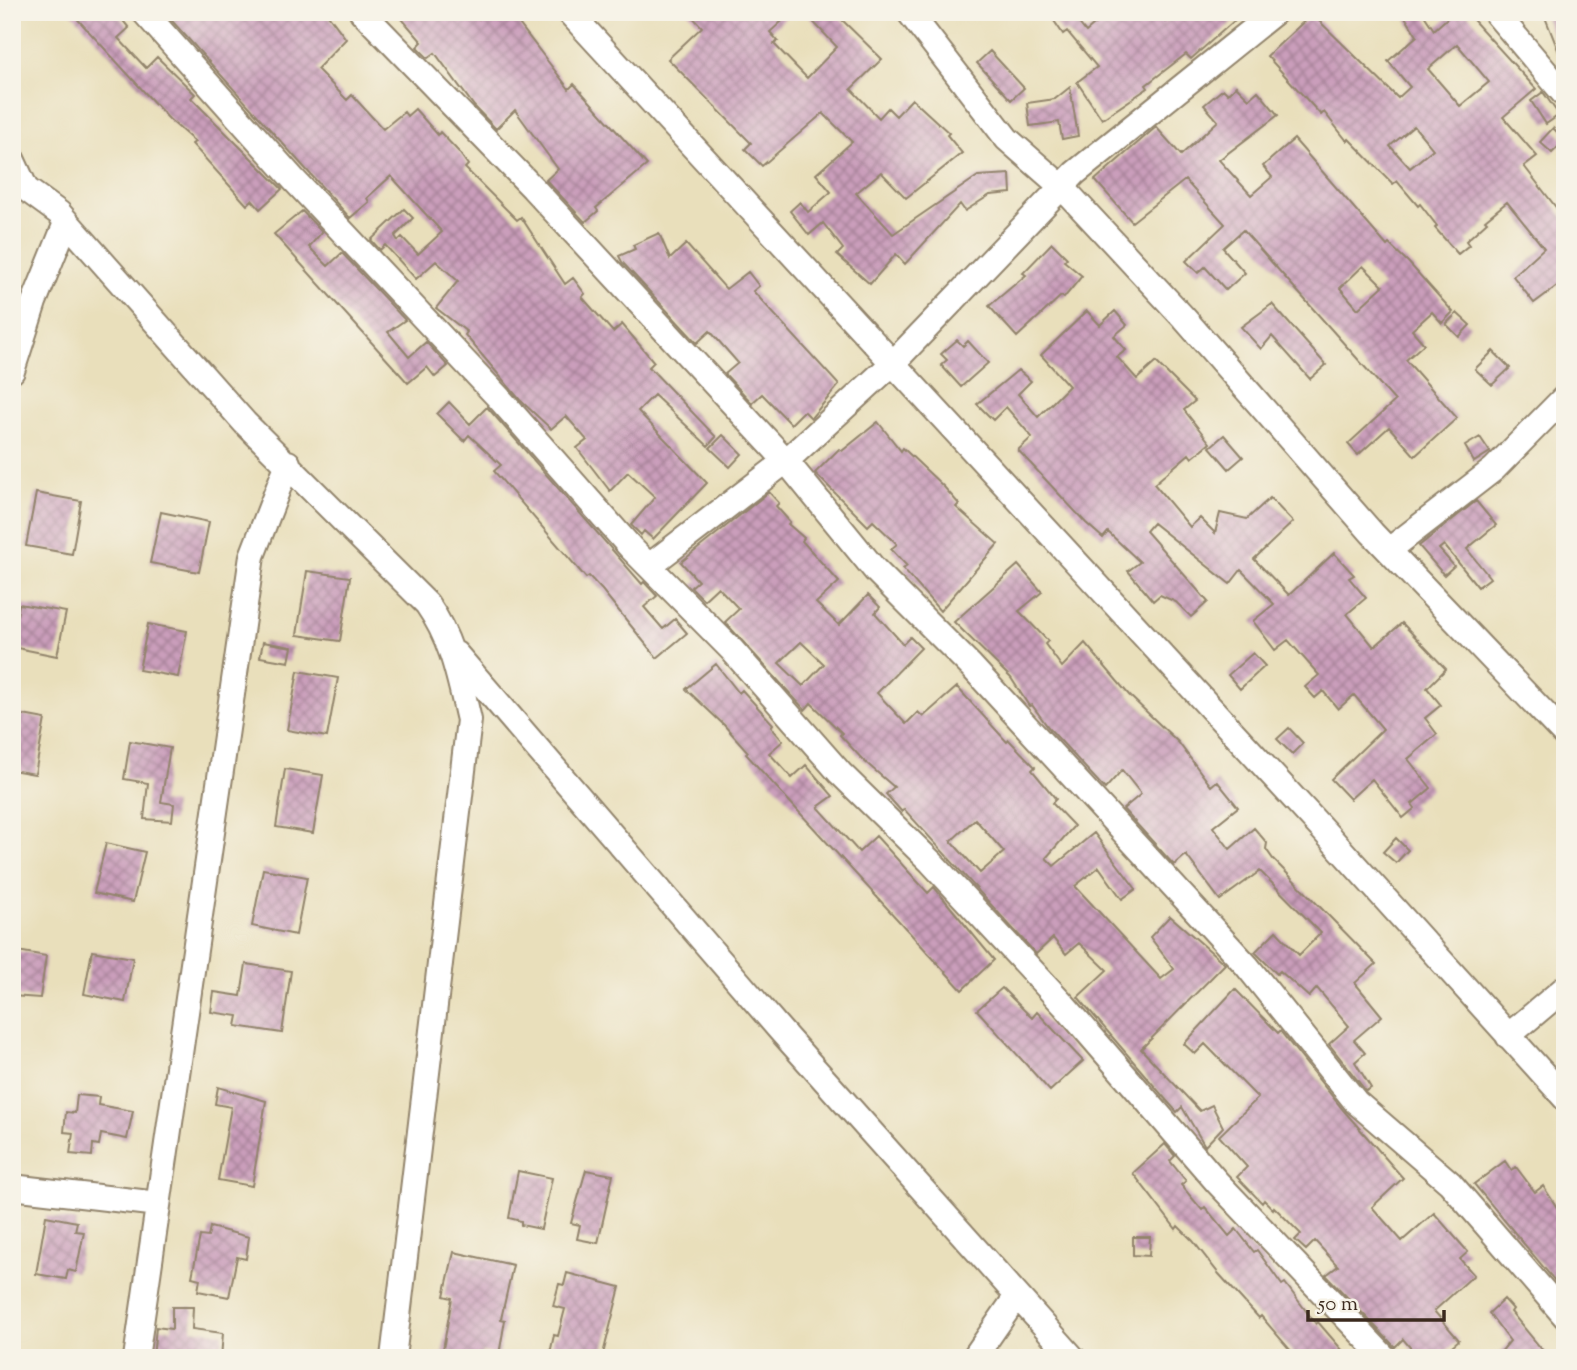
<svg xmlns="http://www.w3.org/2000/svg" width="1577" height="1370" viewBox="0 0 1577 1370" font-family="'Sorts Mill Goudy',serif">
<defs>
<pattern id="building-cross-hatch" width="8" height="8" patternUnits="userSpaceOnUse" patternTransform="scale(1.75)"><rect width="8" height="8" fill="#ca9ebb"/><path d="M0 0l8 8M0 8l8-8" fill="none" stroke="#a58197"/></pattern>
</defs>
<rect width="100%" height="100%" fill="#f7f3e8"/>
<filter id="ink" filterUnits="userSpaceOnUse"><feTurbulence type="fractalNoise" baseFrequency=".0143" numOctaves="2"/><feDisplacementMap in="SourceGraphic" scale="14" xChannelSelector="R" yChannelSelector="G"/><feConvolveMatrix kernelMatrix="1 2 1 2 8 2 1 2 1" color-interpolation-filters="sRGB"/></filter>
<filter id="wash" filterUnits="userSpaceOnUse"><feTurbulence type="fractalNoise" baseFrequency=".00686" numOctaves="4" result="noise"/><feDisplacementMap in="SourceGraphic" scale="28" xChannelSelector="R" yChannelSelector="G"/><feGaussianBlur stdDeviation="1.57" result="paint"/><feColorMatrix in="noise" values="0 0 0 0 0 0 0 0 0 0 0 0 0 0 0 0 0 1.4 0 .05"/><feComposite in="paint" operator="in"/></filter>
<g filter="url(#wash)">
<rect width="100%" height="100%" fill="#e9dfbb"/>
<g id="blocks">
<path fill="url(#building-cross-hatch)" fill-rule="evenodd" d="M71,12h45l13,16 -11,10 28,30 11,-11 38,37 -4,4 91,91 -22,20 -8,-9 -5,5 -55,-61 3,-2 -26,-23z
M164,12h162l20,27 -29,30 30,31 5,-5 31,34 21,-17 3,4 8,-7 23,26 2,-3 18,19 10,14 -3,3 52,52 4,-3 44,67 8,-6 12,16 -3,3 31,35 9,-8 32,38 -5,5 67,70 -8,9 -54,-51 -16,16 69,72 -54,56 -9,-8 -3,4 -10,-10 24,-28 -27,-25 -18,19 -33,-43 10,-8 -21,-24 -15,13 -31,-29 -55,-65 2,-3 -31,-24 22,-27 -22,-20 -20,18 -31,-34 -5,5 -9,-10 33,-31 9,9 -18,18 3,5 4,-4 16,17 24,-22 -51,-56 -24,22 2,4 -19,16z
M396,12h76l7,7 8,-7h23l59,77 5,-5 73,81 -51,43 2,3 -13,11 -39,-42 12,-11 -43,-59 -19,19 -22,-23 -39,-53 -7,5 -11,-11 5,-5z
M688,12h104l-22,20 8,9 -4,3 33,34 30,-31 -33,-35h30l48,47 -31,30 28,29 9,-10 8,8 16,-17 37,34 -2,2 15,18 -56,45 -25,-26 -25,21 37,41 85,-58 32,-2 1,19 -21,2 -25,16 -5,-7 -55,60 -9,-10 -26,30 -33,-29 6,-6 -20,-26 -14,12 -19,-24 10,-9 8,10 23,-20 -15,-18 36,-32 -29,-29 -61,53 -17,-17 6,-6 -83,-84 34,-32z
M1048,12h22l16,20 23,-20h49l8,10 11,-10h67l-53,47 -5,-5 -40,31 2,3 -46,31 -25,-37 20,-15 -30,-36 -4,3z
M1402,12h20l12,18 20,-18h12l70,77 -33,28 34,39 -13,10 41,53v61l-31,23 -21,-27 31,-28 -37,-46 -22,18 2,2 -21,19 3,4 -11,9 -23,-26 2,-2 -17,-22 -2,2 -21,-25 -4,3 -44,-45 -2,2 -23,-29 -3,3 -54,-59 45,-42 86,84 12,-11 -22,-26 29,-25zM1457,44l32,38 -29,24 -32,-37zM1414,126l19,23 -23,19 -20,-22z
M1543,12h22v52l-1,1z
M990,51l34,37 -13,12 -34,-37z
M1236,86l13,13 9,-8 20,24 -59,45 32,35 21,-18 -9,-11 31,-27 93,107 2,-2 19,18 45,50 -11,11 -10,-11 -20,18 12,14 -18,16 51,58 -42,38 -26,-29 -31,28 -10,-11 47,-43 -152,-171 -20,18 22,25 -19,17 -21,-23 -7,6 -12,-12 39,-37 -40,-44 -53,42 -37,-42 61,-53 25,28 37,-34 -14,-16 19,-16 5,5zM1363,266l20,20 -25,23 -18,-21z
M1070,87l8,49 -16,3 -3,-17 -29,4 -3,-23 28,-4z
M1543,92l16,23 -13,9 -15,-23z
M1553,128l12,12 -13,13 -12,-11z
M302,211l20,21 -13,15 19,19 14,-13 63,67 -17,12 21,25 17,-15 22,24 -13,11 -8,-10 -19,16 -134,-149z
M659,233l11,26 16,-15 40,45 22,-17 11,14 -6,5 86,94 -28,33 -7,-7 -13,13 -29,-30 -10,9 -27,-29 13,-11 -28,-32 -13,12 -75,-81 -3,-6 16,-7 -2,-4z
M1052,243l15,15 -3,3 18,15 -18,22 -3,-2 -44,41 -28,-31 37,-31 -3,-2z
M1272,304l54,61 -16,14 -38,-43 -11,13 -20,-22z
M1087,311l13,14 15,-14 12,14 -13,11 12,14 -9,7 20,22 19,-17 39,39 -11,9 26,33 -18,15 -3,-4 -35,30 36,43 10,-9 15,15 5,-20 27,6 23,-21 23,24 -39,37 35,36 45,-42 20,22 -5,3 17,20 -19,16 27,33 28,-24 44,46 -19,19 14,17 -16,13 12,16 -29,25 23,29 -19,16 3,4 -12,10 -31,-39 -22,20 -19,-20 52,-50 -29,-34 -16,14 -15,-18 -8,7 -10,-11 14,-12 -31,-35 -13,10 -22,-29 21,-17 -33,-34 -11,14 -77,-61 -7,8 62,71 -17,15 -15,-15 -16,-7 -7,6 -25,-30 12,-9 -32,-30 -5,6 -17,-15 -68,-73 14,-13 -26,-30 -13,13 -16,-16 41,-34 13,11 -13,13 20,23 31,-31 -28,-31z
M1457,313l13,12 -11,12 -13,-13z
M957,340l6,6 5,-5 20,22 -27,24 -20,-22 6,-5 -6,-6z
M1493,351l17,17 -18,17 -17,-16z
M449,402l21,22 17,-17 155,177 2,-2 13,14 -13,11 19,22 12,-10 12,14 -30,25 -55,-68 -13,-14 -3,2 -92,-107 7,-6 -32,-30 -5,6 -27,-27z
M878,422l23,29 2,-3 41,39 15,17 -3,3 42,37 -58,67 -37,-42 4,-3 -16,-17 6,-5 -24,-23 -5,5 -53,-53 24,-24 3,2z
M723,435l19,19 -12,13 -20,-19z
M1224,435l19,22 -14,12 -19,-22z
M1480,437l10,15 -16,10 -9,-16z
M769,492l10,11 -3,3 14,16 -2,2 16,14 -2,3 37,41 -23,21 23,22 29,-30 12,12 -5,6 28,31 7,-7 11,11 -44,45 29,31 12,-12 5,5 34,-30 50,55 2,-2 26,27 -3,3 24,29 -4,4 22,23 -28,32 8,8 40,-33 42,56 -14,10 -23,-32 -24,19 86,93 13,-10 -24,-32 20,-21 55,48 -84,85 59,62 12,-6 11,22 -18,19 -23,-39 -5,5 -9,-10 -90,-105 29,-27 -28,-27 -13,11 -13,-16 -17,16 -132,-145 -2,3 -16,-18 8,-7 -31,-27 -23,-25 2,-2 -31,-30 -6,7 -80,-88 14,-13 -21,-22 -14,13 -13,-13 7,-6 -17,-19zM801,642l23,22 -21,22 -24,-23zM975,819l29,33 -24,21 -29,-32z
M36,493l45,8 -9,53 -46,-8z
M1476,501l20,24 -29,24 23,29 -12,9 -34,-42 -5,4 15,17 -10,9 -25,-29z
M161,512l48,10 -10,50 -49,-9z
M1018,565l24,27 -23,19 29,30 -3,3 17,23 23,-24 44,52 49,47 33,44 6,-5 21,26 -25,20 17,22 24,-21 13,15 -1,6 7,10 103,105 -21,19 27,33 -28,24 11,13 -10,9 16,26 -5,3 -37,-47 20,-18 -32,-38 -8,9 -29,-26 -3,3 -22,-22 21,-21 23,24 22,-22 -61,-62 -40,29 -34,-45 -12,10 -51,-56 18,-15 -19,-24 -17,19 -57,-62 -16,-22 -3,1 -18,-28 -57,-56z
M307,571l43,6 -10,64 -43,-6z
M19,604l47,8 -9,44 -45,-9z
M148,624l39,7 -9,46 -39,-7z
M263,642l29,5 -3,15 -29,-5z
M1253,653l12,13 -25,23 -12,-14z
M716,664l23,29 3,-3 31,34 -2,3 12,14 -14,12 23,25 14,-13 27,31 -15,11 41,45 17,-16 52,57 6,-6 60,73 -32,30 -216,-236 2,-2 -24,-27 -38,-36z
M298,671l40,7 -11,59 -40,-7z
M12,713l33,6 -10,55 -23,-4z
M1289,728l14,15 -11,11 -15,-15z
M130,741l40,7 -9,54 13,2 -2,17 -28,-2 4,-36 -24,-4z
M285,769l38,6 -10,58 -37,-6z
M1396,838l12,12 -12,13 -13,-11z
M106,843l39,9 -12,50 -39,-9z
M263,869l44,8 -11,58 -44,-9z
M12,950l34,6 -6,42 -28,-2z
M92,951l41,7 -8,44 -41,-8z
M246,964l45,7 -9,62 -46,-7 2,-10 -27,-4 3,-20 27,4z
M1002,988l30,30 5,-6 46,49 -33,30 -73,-81z
M1235,989l43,44 2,-2 64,80 59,67 -31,29 30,34 32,-28 34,39 -8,7 14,16 -40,36 25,29 -21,18h-19l-16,-19 -8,8 -69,-72 12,-9 -23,-25 -9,9 -11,-10 6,-6 -27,-27 -1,2 -9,-9 -2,3 -25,-26 10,-10 -28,-31 39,-38 -53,-54 -10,10 -11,-10z
M218,1087l48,14 -14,85 -34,-6 13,-73 -16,-3z
M77,1095l22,2 -1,8 35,6 -6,28 -26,-5 -2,11 -6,-1 -1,12 -22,-2 3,-21 -9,-1 2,-20 9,1z
M1165,1144l10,12 -5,5 16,20 -5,4 21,25 3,-3 24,29 7,-7 18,23 3,-2 25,35 3,-2 31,41 2,-2 31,36h-52l-36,-42 -2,2 -40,-44 -26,-33 -15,-15 -2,3 -43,-56z
M1505,1161l6,9 5,-3 19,25 8,-6 22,34v73l-91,-109z
M586,1170l27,5 -15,68 -21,-4 3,-14 -9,-2z
M518,1171l34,7 -11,51 -20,-4v-4l-12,-3z
M46,1216l31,6 -2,9 9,1 -8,40 -8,-2 -2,9 -30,-5z
M210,1227l39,10 -3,22 -9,-2 -8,40 -31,-6 2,-12 -8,-2 8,-41 8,1z
M1133,1237h17l-1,19 -16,-1z
M454,1252l59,13 -12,54 4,1 -6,35 -17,-3 -1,6h-20l-19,-3 10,-57 -8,-2z
M567,1273l53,14 -18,71h-53l5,-23 4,1 7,-27 -12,-3 6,-22 5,1z
M1504,1299l9,10 -2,3 38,46h-53l14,-17 -21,-28z
M172,1307h21l-1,22 31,4 -2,25h-68l3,-31 16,2z"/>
</g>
</g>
<g filter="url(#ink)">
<use href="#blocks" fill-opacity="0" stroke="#92846c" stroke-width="2"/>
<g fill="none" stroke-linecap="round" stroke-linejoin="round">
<g stroke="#92846c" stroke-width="28">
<path id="minor" d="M144,12l150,168 204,217 133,151 101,102 108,123 91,89 133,143 153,177 168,176
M362,12l171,176 253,273 89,109 96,96 276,300 109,136 94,81 115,133
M569,12l755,819 241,267
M909,12l98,127 55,48 121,130 189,216 193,202
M1495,12l70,83
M12,159l14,30 33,24 186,210 182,181c26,37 32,74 42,116l-76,638
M12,371l22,-69 32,-79
M1389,550l105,-81 69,-70
M649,566l137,-105 108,-99 181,-189 200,-161
M456,654l324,376 293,328
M1508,1036l57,-48
M12,1187l146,17
M136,1358l116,-802 36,-93
M974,1358l43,-62"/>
</g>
<use href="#minor" stroke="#fff" stroke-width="24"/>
</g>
</g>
<rect width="1577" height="1370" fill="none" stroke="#f7f3e8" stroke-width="42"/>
<path d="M1308 1310v10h136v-10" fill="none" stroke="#3b2a1e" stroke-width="3.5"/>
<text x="1318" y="1310" font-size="21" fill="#3b2a1e" stroke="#f7f3e8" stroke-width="5" paint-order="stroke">50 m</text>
</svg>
